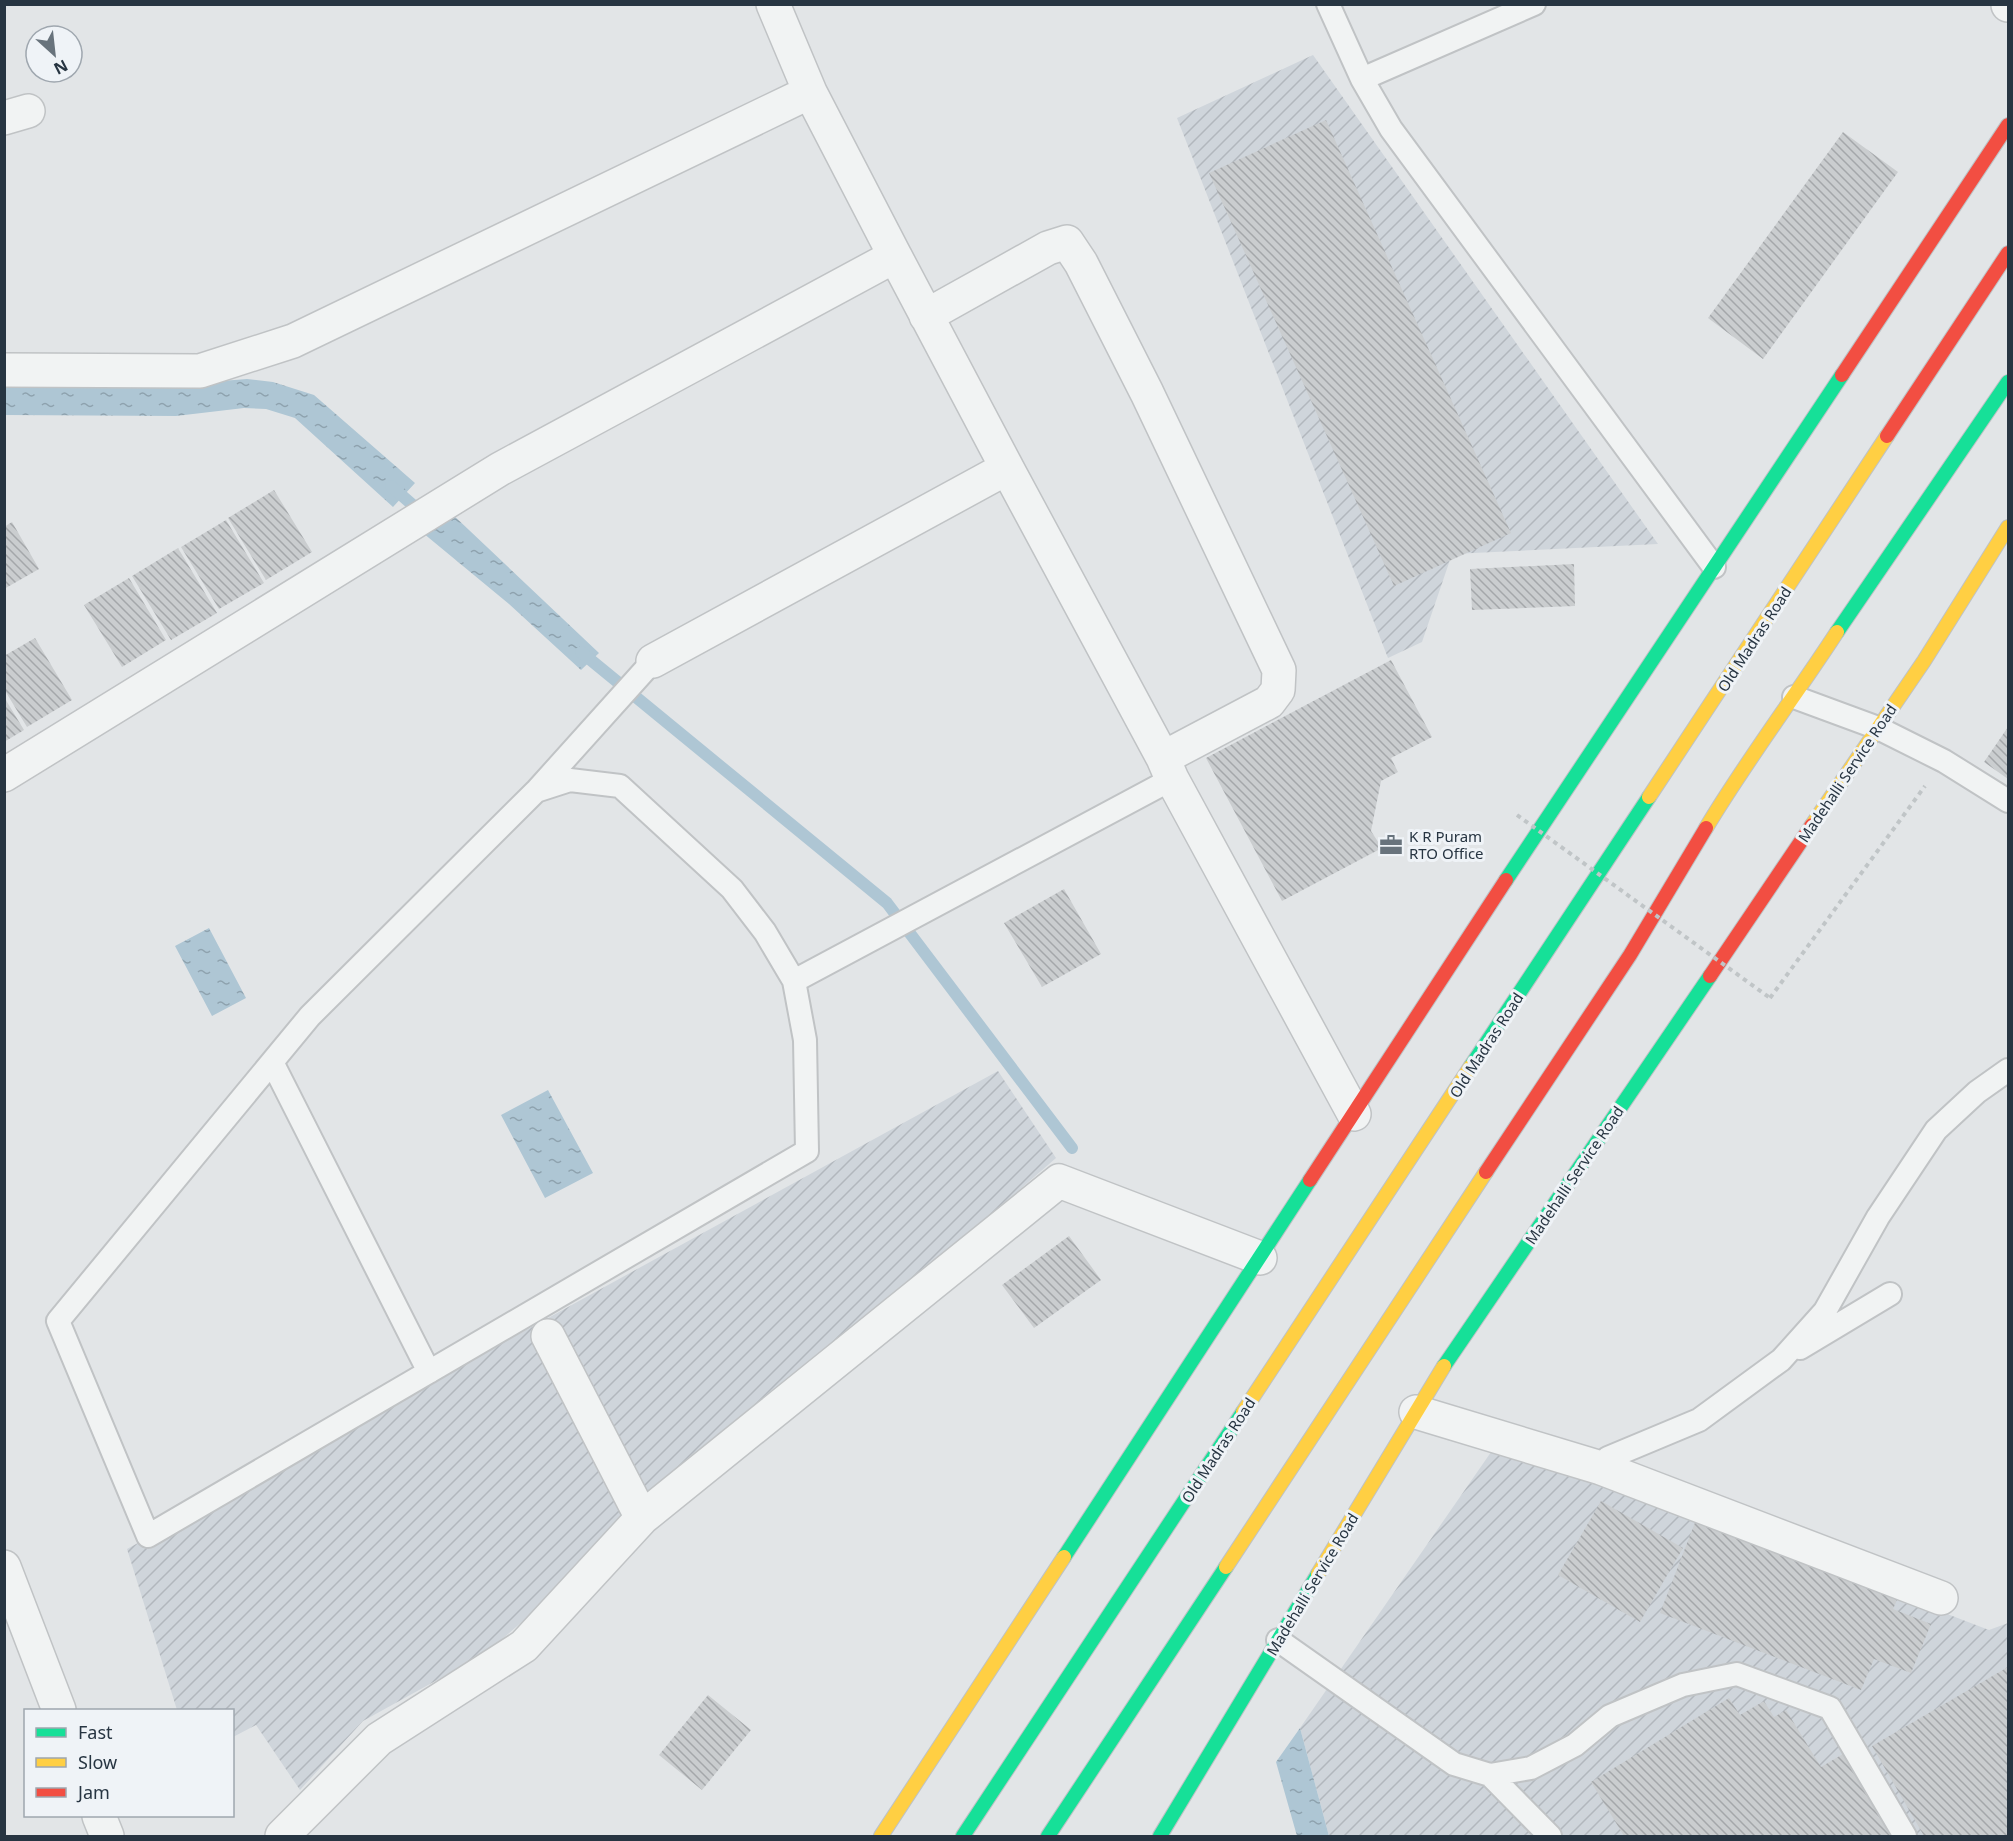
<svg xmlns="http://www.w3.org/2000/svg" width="2013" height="1841" viewBox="0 0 2013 1841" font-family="'Noto Sans',sans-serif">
<defs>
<pattern id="industrial-furrows" width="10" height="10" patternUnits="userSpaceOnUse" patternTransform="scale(1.5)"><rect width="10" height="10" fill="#cfd5db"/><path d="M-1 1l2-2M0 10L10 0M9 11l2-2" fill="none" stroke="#b2b7bd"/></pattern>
<pattern id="water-ripples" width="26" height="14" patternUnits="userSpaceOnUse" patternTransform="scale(1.5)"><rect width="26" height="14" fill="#aec6d4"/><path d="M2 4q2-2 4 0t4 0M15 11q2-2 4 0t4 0" fill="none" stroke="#8ea2ae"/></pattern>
<pattern id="building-back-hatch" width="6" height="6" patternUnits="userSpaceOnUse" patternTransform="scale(1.5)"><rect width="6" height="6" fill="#cacdcf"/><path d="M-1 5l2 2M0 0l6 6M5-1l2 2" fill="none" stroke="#a4a7aa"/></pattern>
</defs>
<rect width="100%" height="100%" fill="#e2e5e7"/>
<path fill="url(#industrial-furrows)" d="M1313,55l345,489 -206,10 -30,88 -34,16 -211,-540z
M998,1071l58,87 -570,495 -123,68 -63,69 -44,-65 -23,12 -1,-27h-55l-50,-161z
M1498,1442l491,188 19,-7v213h-679l-29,-108z"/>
<path fill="url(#water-ripples)" d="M247,379l26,3 41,13 101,88 -22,24 -98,-89 -29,-9 -22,-1 -68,8 -171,-1v-28c81,1 161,-1 242,-8z
M451,513l148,140 -18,17 -72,-66 -86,-71z
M209,928l37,70 -34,18 -37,-70z
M548,1090l45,83 -48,25 -44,-83z
M1300,1728l29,108h-32l-21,-74z"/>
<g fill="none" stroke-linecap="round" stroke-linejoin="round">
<path stroke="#aec6d4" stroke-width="12" d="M391,486l32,28
M581,652l306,251 185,245"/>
</g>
<path fill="url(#building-back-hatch)" d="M1326,120l185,413 -117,53 -185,-413z
M1843,132l55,40 -135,187 -55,-41z
M274,490l38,62 -46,28 -38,-62z
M226,520l38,63 -45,26 -38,-62z
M12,522l27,47 -35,20v-62z
M178,548l39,65 -46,27 -39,-64z
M1574,564l1,42 -103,4 -2,-41z
M129,578l37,62 -44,27 -38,-62z
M35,638l37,62 -45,27 -23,-38v-33z
M1391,660l41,77 -41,21 7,14 -17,9 -10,50 11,17 -100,53 -76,-143z
M4,697l20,33 -20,12z
M2008,727v52l-24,-17z
M1064,889l37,65 -59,33 -38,-64z
M1069,1236l32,44 -67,48 -32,-43z
M1601,1501l82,47 -43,74 -82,-47z
M1696,1520l202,78 -5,11 38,15 -20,49 -37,-14 -13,31 -201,-77z
M2008,1667v169h-84l-52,-90z
M708,1695l43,35 -49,60 -43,-35z
M1729,1698l11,17 24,-14 10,16 12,-7 35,57 22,-13 50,82h-269l-33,-54z"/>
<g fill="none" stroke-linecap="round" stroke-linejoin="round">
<g stroke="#c0c3c5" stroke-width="26">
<path id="lane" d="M1328,4l34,75 29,50 323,438
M1362,79l172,-75
M1794,697l84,31 66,33 64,40
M537,790l116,-129
M794,981l11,59 2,111 -659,385 -90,-215 252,-305 226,-225 34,-11 50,6 112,103 33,43 29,49 378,-202
M272,1062l157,310
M1800,1348l90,-54
M1601,1468l7,-10 91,-38 82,-60 44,-49 53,-94 58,-87 41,-38 31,-22
M1278,1640l176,124 36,11 41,-7 44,-23 35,-29 73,-31 54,-11 93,34 75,128
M1490,1775l60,61"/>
</g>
<g stroke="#c0c3c5" stroke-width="36">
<path id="street" d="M773,4l37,88
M2008,4v1
M4,118l24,-7
M926,316l122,-68 19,-6 14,21 66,130 132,277 -1,20 -9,12 -106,56
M4,370l196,1 93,-30 517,-249 85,164
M653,661l354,-193 156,290 9,21 182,335
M4,775l496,-306 395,-213 112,212
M548,1336l94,182
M1416,1412l185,56 340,130
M4,1567l55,143
M99,1816l8,20
M282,1836l97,-97 145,-93 118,-128 417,-337 201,77"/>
</g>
<g stroke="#bec2c5" stroke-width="16">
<path id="fast" d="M1837,632l171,-250
M1506,880l336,-505
M1471,1066l178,-269
M1444,1366l266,-390
M1064,1557l246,-377
M963,1836l280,-424
M1048,1836l178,-269
M1160,1836l158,-262"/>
</g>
<g stroke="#bec2c5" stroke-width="16">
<path id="slow" d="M1649,797l238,-361
M1812,825l112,-164 84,-134
M1706,828c40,-67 88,-130 131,-196
M1243,1412l228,-346
M1226,1567l260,-395
M1318,1574l126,-208
M881,1836l183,-279"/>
</g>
<g stroke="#bec2c5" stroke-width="16">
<path id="jam" d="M1842,375l166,-250
M1887,436l121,-183
M1710,976l102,-151
M1486,1172l144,-217 76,-127
M1310,1180l196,-300"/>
</g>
<path stroke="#c0c5c7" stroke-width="4" stroke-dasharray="4.5 4.5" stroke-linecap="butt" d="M1770,998l155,-212"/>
<use href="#lane" stroke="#f1f3f3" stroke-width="22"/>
<use href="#street" stroke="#f1f3f3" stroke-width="33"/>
<use href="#fast" stroke="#16e098" stroke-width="14"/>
<use href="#slow" stroke="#ffcf43" stroke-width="14"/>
<use href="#jam" stroke="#f24e42" stroke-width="14"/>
<path stroke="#c0c5c7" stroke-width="4" stroke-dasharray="4.5 4.5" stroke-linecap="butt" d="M1517,815l253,183"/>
</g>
<defs>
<g id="office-bare" transform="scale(1.8)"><path d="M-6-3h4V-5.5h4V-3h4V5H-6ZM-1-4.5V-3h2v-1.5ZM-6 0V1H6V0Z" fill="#68737c" stroke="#eff3f7" stroke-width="2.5" paint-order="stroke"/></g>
</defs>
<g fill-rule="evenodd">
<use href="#office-bare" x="1391" y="845"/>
</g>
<g text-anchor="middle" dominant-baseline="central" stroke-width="6" stroke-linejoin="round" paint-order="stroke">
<g font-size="15" fill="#273542" stroke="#eff3f7">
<text transform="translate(1754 639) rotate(-57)">Old Madras Road</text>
<text transform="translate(1847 773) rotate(-56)">Madehalli Service Road</text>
<text transform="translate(1486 1045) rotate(-57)">Old Madras Road</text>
<text transform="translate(1574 1175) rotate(-56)">Madehalli Service Road</text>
<text transform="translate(1218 1450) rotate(-57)">Old Madras Road</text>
<text transform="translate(1312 1584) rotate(-59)">Madehalli Service Road</text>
</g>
<g font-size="15" fill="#273542" stroke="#eff3f7" text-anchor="start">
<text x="1409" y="836">K R Puram<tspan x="1409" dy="17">RTO Office</tspan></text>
</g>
</g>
<rect width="2013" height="1841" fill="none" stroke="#273542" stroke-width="12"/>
<rect x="24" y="1709" width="210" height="108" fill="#eff3f7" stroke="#9fa7af" stroke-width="1.5"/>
<rect x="36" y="1728" width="30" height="9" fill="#16e098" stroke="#9fa7af" stroke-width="1.5"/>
<text x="78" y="1739" font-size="18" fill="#273542">Fast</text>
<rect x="36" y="1758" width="30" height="9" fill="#ffcf43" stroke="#9fa7af" stroke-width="1.5"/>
<text x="78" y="1769" font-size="18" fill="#273542">Slow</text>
<rect x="36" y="1788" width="30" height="9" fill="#f24e42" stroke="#9fa7af" stroke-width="1.5"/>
<text x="78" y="1799" font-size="18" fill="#273542">Jam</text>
<g transform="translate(54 54) rotate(153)"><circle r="28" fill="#eff3f7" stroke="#9fa7af" stroke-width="1.5"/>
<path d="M0-4.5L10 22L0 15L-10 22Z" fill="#68737c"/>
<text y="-9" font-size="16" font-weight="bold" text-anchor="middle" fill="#273542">N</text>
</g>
</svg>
